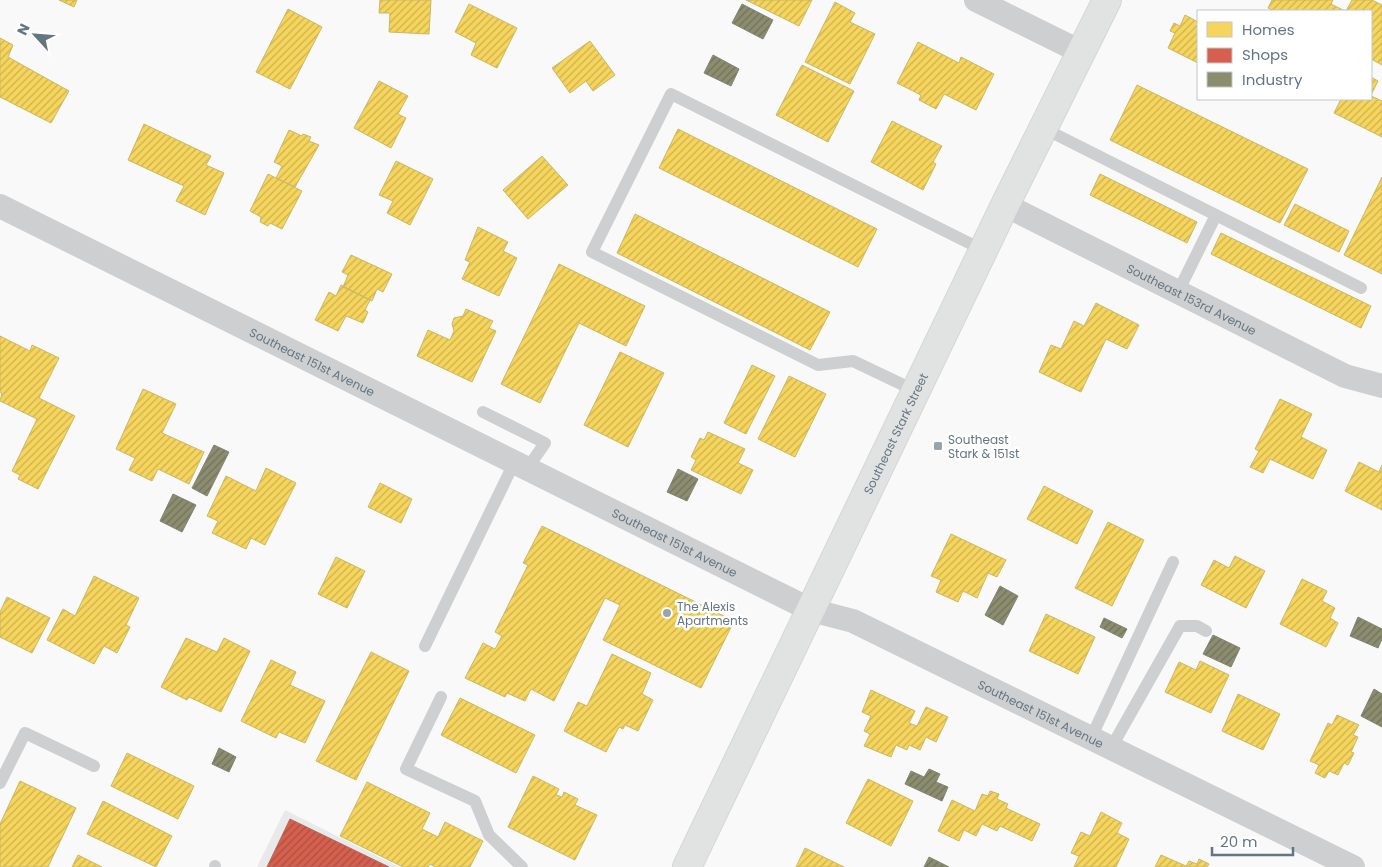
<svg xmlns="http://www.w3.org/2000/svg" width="1382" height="867" viewBox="0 0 1382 867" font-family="Poppins,sans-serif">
<defs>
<pattern id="homes-hatch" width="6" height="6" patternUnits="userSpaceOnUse" patternTransform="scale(1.25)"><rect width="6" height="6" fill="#f6d55c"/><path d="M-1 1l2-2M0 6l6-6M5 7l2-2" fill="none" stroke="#cbb151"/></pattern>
<pattern id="shops-hatch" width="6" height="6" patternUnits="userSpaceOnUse" patternTransform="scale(1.25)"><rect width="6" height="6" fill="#d6604d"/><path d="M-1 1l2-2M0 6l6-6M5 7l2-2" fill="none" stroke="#a85144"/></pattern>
<pattern id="industry-hatch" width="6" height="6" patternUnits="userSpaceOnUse" patternTransform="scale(1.25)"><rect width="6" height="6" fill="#8c8c6e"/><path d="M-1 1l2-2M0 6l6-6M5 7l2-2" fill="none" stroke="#70725c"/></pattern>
</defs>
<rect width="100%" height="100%" fill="#f9f9f9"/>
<path fill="#e8e9e9" d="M285,810l114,57h-142z"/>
<path fill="url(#homes-hatch)" stroke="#cab868" d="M59,0h18l-3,7z
M380,0h51l-2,34 -40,-2 1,-19h-11z
M746,0h66l-13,26z
M1272,0h61l-2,4 14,7h-71l-6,-3z
M1352,0h20l10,5v60l-11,-6v-48h-25z
M835,2l20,11 -5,9 25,12 -25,50 -45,-22z
M469,4l48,24 -20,40 -26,-13 5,-12 -21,-11z
M288,9l34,18 -32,62 -34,-17z
M1185,15l13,7v41l-30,-15 7,-15 -5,-2 4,-8 6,3z
M0,38l13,7 -5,12 61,34 -18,32 -51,-26z
M590,41l25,34 -22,16 -7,-10 -16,12 -18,-25z
M918,42l41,21 2,-6 33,17 -18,36 -32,-16 -8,15 -17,-9 2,-5 -24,-12z
M802,65l52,26 -26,51 -52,-27z
M1371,77l7,4 -7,14z
M379,81l29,15 -10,18 8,4 -15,30 -37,-20z
M1137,85l171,84 -28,54 -170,-83z
M1371,96l11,5v36l-48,-24 7,-14h30z
M892,121l50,25 -9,16 3,2 -13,26 -52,-28z
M144,124l67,32 -5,9 18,8 -19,42 -29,-14 8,-15 -56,-26z
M678,129l199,100 -19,38 -199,-99z
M289,130l13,6 1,-2 8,3 -2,4 10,4 -24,42 -19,-9 6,-12 -8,-4z
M542,156l26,29 -40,34 -25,-29z
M396,161l37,18 -23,46 -23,-12 6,-12 -14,-6z
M268,174l34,17 -20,38 -12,-6 -2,3 -8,-4 1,-5 -11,-6z
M1100,174l97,48 -10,21 -97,-48z
M1382,177v97l-38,-19z
M1295,204l54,27 -10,21 -55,-27z
M635,214l195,98 -20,38 -193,-97z
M478,227l30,15 -5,9 14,7 -18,38 -37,-17 8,-17 -5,-2z
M1221,233l150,73 -10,22 -150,-74z
M351,255l41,19 -9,18 -6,-3 -5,12 -29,-14 5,-12 -6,-3z
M559,264l86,42 -19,40 -47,-23 -39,80 -39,-19z
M341,285l29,15 -5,10 3,2 -5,11 -17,-7 -8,15 -23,-11 14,-28 7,4z
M1096,303l43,22 -12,24 -21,-10 -25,53 -42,-20 12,-27 10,4 13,-28 10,5z
M466,309l27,12 -4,7 7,3 -24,51 -55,-26 11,-26 22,10 4,-9 -2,-7 2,-6 9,-2z
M0,336l30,15 2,-6 27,13 -20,40 36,18 -37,73 -20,-10 2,-4 -8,-4 25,-52 -37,-18 2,-8 -2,-1z
M620,352l44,21 -36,74 -44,-22z
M752,365l23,11 -29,58 -22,-11z
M789,376l37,18 -31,63 -37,-18z
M143,389l33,15 -14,29 42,19 -15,32 -31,-15 -6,12 -23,-11 6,-12 -19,-9z
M1280,399l32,15 -11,23 26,13 -14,29 -43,-20 -7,14 -13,-6 9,-16 -4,-2z
M708,432l37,17 -7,14 15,7 -12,24 -50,-24 5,-10 -5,-3 9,-19 4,2z
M1359,462l20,10 3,-7v45l-37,-19z
M266,468l30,15 -31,62 -14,-7 -5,11 -34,-16 6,-12 -11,-5 19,-40 30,15z
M380,483l32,16 -11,24 -33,-16z
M1044,486l49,25 -16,33 -50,-25z
M1108,522l36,18 -32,66 -37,-18z
M542,526l192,95 -33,67 -98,-48 17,-35 -15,-7 -51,103 -23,-12 -6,12 -18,-8 -2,4 -40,-19 18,-35 12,6 7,-13 -7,-4 33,-67 -5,-2z
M951,534l55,26 -9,17 -9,-4 -11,25 -14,-7 -5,11 -22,-10 5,-12 -10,-4z
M1235,556l30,15 -19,37 -45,-23 13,-25 15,8z
M336,557l29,14 -18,37 -29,-14z
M94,576l45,22 -13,27 4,2 -13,26 -13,-7 -10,18 -47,-24 16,-31 12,7z
M1302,579l25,12 -5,10 13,7 -5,10 8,5 -12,24 -46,-23z
M7,597l43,21 -18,35 -32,-16v-25z
M1046,614l49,23 -17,37 -49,-23z
M186,638l31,14 7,-14 26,13 -29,61 -32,-15 -2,3 -26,-13z
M371,652l38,19 -53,109 -40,-19z
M612,654l39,19 -9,21 11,6 -15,31 -13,-6 -2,4 -4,-2 -13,25 -42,-21 14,-29 9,4z
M271,660l25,12 -6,13 35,16 -20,42 -26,-11 -3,6 -35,-17z
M1200,661l29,14 -18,38 -46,-21 14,-30 17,8z
M871,690l44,21 -6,12 8,3 9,-19 22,10 -12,25 -10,-5 -6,13 -11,-5 -2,5 -11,-5 -5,12 -27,-11 6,-12 -6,-3 7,-15 -9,-4z
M1238,694l42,20 -17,36 -41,-19z
M460,698l75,37 -19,38 -75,-38z
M1337,715l22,10 -6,10 5,2 -7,15 3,1 -6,12 -4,-2 -6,12 -9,-4 -4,7 -10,-5 4,-8 -9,-4 18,-38 4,2z
M127,753l67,33 -16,33 -67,-33z
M533,776l26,13 -3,6 6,2 2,-5 14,7 -3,6 22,10 -22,45 -67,-33z
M868,779l45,22 -22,45 -45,-23z
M20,781l56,27 -28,59h-48v-43z
M367,782l63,31 -8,16 16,8 7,-15 38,19 -13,26h-35l-5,-3 -2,3h-25l-63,-31z
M990,791l9,3 -2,5 11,5 -2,4 34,16 -8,17 -32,-15 -3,5 -15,-7 -6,12 -12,-6 -5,11 -21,-10 14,-31 23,11 7,-17 6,2z
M103,801l69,35 -16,31 -69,-33z
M1101,812l21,11 -5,10 12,6 -13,28h-42l5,-11 -8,-3 10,-21 9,4z
M805,848l39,19h-48z
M78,855l24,12h-30z
M1161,855l25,11 3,-5 8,3 2,-5 10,5 -2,3h-52z"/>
<path fill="url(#shops-hatch)" stroke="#b4675d" d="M290,819l99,48h-122z"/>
<path fill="url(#industry-hatch)" stroke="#808574" d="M742,4l31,16 -10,19 -31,-16z
M713,55l26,14 -8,17 -27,-13z
M214,445l15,7 -22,44 -15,-8z
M678,469l20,10 -11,22 -20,-9z
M173,494l23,11 -14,27 -22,-11z
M1000,586l18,10 -15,29 -18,-10z
M1358,617l24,12v10l-4,9 -28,-12z
M1104,618l23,11 -5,9 -22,-11z
M1213,635l27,13 -9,19 -28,-13z
M1374,689l8,5v33l-21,-11z
M219,748l17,9 -7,15 -17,-8z
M929,769l11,5 -4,8 12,5 -6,14 -37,-17 6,-13 13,6z
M929,857l20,10h-25z"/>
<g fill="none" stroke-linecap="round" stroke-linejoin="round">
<g stroke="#d5d6d7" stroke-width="30">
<g id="primary">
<path id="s3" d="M687,867l318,-662 102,-205"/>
</g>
</g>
<path stroke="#cecfd0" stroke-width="12" d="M1043,128l318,160
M1178,292l38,-77
M916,391l-63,-30 -35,4 -226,-113 79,-158 312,156
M483,412l62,31 -18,26
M425,646l89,-183
M441,697l-35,72 69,32 14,34 33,32
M1091,738l82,-176
M1111,748l69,-122h17l9,5
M0,783l25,-50 69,33
M215,867v-1"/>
<g stroke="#cecfd0" stroke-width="24">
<path d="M976,0l105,52"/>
<path id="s1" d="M1005,205l340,171 37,10"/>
<path id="s2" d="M0,206l811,404 42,11 500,246"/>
</g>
<use href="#primary" stroke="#e1e2e2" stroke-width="28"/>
</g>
<g fill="#99a4ac" stroke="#fff" stroke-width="2">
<rect x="933" y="441" width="10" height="10" rx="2.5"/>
<circle cx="667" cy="613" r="5"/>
</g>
<g text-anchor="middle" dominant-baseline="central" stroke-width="5" stroke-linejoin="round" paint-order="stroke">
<g font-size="12" fill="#657683" stroke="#fff">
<text stroke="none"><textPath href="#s1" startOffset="209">Southeast 153rd Avenue</textPath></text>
<text stroke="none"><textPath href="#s2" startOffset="349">Southeast 151st Avenue</textPath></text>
<text stroke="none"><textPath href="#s3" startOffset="481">Southeast Stark Street</textPath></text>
<text stroke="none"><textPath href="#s2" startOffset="754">Southeast 151st Avenue</textPath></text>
<text stroke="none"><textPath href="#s2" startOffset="1159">Southeast 151st Avenue</textPath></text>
</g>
<g font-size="12" fill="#657683" stroke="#fff" text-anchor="start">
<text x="948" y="439">Southeast<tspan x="948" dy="14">Stark &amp; 151st</tspan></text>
<text x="677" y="606">The Alexis<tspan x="677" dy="14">Apartments</tspan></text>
</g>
</g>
<rect x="1197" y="10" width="175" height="90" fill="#ffffff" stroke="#c1c8cd"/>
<rect x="1207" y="22" width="25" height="15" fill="#f6d55c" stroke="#c1c8cd"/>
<text x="1242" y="35" font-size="15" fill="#657683">Homes</text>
<rect x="1207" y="48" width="25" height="15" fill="#d6604d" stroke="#c1c8cd"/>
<text x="1242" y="60" font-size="15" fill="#657683">Shops</text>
<rect x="1207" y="72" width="25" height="15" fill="#8c8c6e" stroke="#c1c8cd"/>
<text x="1242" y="85" font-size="15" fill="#657683">Industry</text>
<g transform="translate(35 35) rotate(296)" stroke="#ffffff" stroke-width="4" paint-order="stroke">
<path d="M0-4L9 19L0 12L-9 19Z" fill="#657683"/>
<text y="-8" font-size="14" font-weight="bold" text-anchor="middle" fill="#657683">N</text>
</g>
<path d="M1212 847v8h81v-8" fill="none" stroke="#657683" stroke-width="2.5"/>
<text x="1220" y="847" font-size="15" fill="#657683" stroke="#ffffff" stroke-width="4" paint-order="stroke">20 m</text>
</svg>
